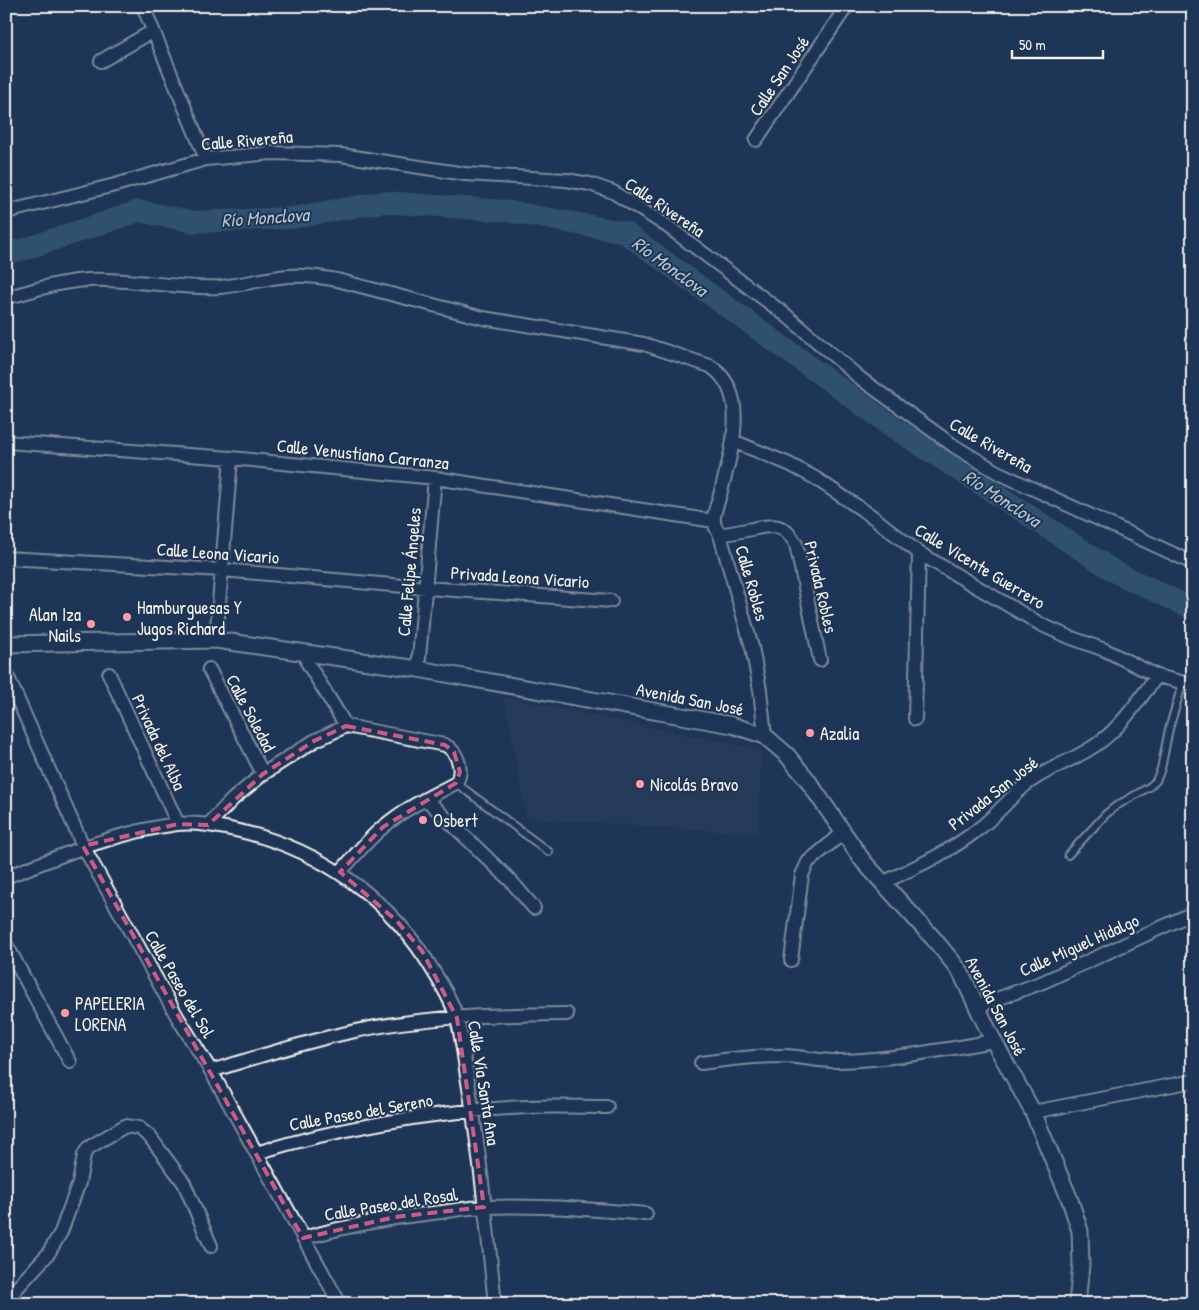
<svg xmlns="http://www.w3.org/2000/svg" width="1199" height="1310" viewBox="0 0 1199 1310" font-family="'Patrick Hand',sans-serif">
<rect width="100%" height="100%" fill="#1d3557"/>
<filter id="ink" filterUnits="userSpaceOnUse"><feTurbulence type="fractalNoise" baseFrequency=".02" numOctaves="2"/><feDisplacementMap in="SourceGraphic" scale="10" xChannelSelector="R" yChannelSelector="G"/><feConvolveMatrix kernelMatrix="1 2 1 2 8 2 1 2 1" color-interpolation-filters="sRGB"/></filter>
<g filter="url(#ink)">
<path fill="#31425d" d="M504,697l258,53 -4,84 -231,-16z"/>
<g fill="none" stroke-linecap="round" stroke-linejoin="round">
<path stroke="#457189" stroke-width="22" d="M6,253l19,-4 114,-38 55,11 97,-4 92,-16 123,9 118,21 269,195 224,146 76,36"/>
<g stroke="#f4f1e8" stroke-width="10">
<path id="service" d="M456,783l93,69
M1068,855l38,-41 10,-8 33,-19 7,-6 5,-12 8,-40 14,-47"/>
</g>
<g stroke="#f4f1e8" stroke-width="16">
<path id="minor" d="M143,6l63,153
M101,61l52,-30
M756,140l91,-134
M6,212l109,-27 91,-26 66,-6 69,2 124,19 101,6 24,4 23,8 54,34 120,90 74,63 93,67 43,26 196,91
M6,298c34,-10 65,-20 101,-18 37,1 76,9 113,7 23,-2 45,-9 68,-11 17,-1 33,1 49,4l146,38 161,26 66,22c42,27 20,90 10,129 -2,7 -7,19 -6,26 0,5 4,10 6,14l32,112 8,43 5,46
M733,441l56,23 26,14 58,39 46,36 123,72 27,12 36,13 52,26 36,9
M6,442l225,16 204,20 279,43
M720,535c11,-2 21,-4 32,-6 22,-5 32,-6 44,15l24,116
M6,558l216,12 204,18 185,13
M216,640l15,-182
M307,662l39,64
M209,669l54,105
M418,669l17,-191
M6,673l77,173 95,172 33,53 129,233
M109,674l69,150
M915,719l4,-166
M426,799l85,82 23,27
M208,825l25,-26 30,-25 51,-33 32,-15 99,19c13,7 19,25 11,38 -25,13 -51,25 -73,44 -16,13 -29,30 -43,45
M6,877c56,-22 111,-45 171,-53 20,-2 39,2 58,6 84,18 157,69 200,144 8,13 18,29 22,45 5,18 7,38 10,57 13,75 20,152 28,228
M882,883c34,-16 70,-32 99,-56 17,-13 30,-31 47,-44 23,-17 50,-24 72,-41 23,-17 40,-44 57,-66
M6,944l64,118
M791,960l11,-85 6,-13 36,-30
M978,1006l65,-24 150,-69
M701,1063c28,-4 56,-7 84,-7 19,1 38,6 57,5 52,-2 101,-11 152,-20
M211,1071c46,-14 92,-29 140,-39 70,-16 144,-17 216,-18
M1033,1112l160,-31
M256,1153c87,-26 180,-42 271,-46 27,-1 53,0 80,0
M303,1238c46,-13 91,-21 138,-26 15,-2 30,-5 45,-5 54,-2 107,2 160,7
M6,1300l42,-46 13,-22 18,-49 5,-28 4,-7 37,-22 14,2 11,9 34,46 27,63
M484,1304h25"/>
</g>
<g stroke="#f4f1e8" stroke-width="19">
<path id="tertiary" d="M6,644l210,-4 202,29 314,56 33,11 22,19 19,23 57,83 70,77 27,33 32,67 41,74 37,88 10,31 1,34 -4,39"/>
</g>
<use href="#service" stroke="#1d3557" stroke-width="6"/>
<use href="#minor" stroke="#1d3557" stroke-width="12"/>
<use href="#tertiary" stroke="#1d3557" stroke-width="15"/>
</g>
</g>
<path d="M0 0H1199V1310H0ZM346,726l99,19 9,7 6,20 -4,11 -73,44 -43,45 57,49 25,30 35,67 27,189 -89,10 -92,21 -220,-392 95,-22 30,1 55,-51 51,-33z" fill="#1d3557" fill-opacity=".55" fill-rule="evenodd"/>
<path fill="none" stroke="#d15985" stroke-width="4" stroke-dasharray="10 6" stroke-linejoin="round" d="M346,726l99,19 9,7 6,20 -4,11 -73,44 -43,45 57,49 25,30 35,67 27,189 -89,10 -92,21 -220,-392 95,-22 30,1 55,-51 51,-33z"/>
<g fill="#ff9aa2" stroke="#1d3557" stroke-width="2">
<circle cx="127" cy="617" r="5"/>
<circle cx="91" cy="624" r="5"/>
<circle cx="810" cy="733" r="5"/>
<circle cx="640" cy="784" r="5"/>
<circle cx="423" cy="820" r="5"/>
<circle cx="65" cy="1013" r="5"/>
</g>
<g text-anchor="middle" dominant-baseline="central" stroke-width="4" stroke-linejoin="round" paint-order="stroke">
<g font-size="18" fill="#f4f1e8" stroke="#1d3557">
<text transform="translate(779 76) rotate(-56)">Calle San José</text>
<text transform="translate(247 140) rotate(-5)">Calle Rivereña</text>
<text transform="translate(665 207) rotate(34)">Calle Rivereña</text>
<text transform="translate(991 445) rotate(30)">Calle Rivereña</text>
<text transform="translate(363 454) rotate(6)">Calle Venustiano Carranza</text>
<text transform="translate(218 553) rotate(4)">Calle Leona Vicario</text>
<text transform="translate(980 566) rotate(31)">Calle Vicente Guerrero</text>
<text transform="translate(409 572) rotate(-85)">Calle Felipe Ángeles</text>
<text transform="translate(520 577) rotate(4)">Privada Leona Vicario</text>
<text transform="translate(752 583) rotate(74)">Calle Robles</text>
<text transform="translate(821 587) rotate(77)">Privada Robles</text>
<text transform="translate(690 699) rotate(11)">Avenida San José</text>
<text transform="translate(251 713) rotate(62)">Calle Soledad</text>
<text transform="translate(159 742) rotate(65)">Privada del Alba</text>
<text transform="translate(993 793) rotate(-38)">Privada San José</text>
<text transform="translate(1079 945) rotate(-24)">Calle Miguel Hidalgo</text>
<text transform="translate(180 984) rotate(60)">Calle Paseo del Sol</text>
<text transform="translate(996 1006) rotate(62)">Avenida San José</text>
<text transform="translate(484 1083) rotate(81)">Calle Vía Santa Ana</text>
<text transform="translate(361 1112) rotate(-10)">Calle Paseo del Sereno</text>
<text transform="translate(391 1204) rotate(-9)">Calle Paseo del Rosal</text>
</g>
<g font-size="18" fill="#f4f1e8" stroke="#1d3557" text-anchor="start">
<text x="137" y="607">Hamburguesas Y<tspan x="137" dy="21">Jugos Richard</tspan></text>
<text x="81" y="614" text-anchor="end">Alan Iza<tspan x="81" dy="21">Nails</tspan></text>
<text x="820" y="733">Azalia</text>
<text x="650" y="784">Nicolás Bravo</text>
<text x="433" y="820">Osbert</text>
<text x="75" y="1003">PAPELERIA<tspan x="75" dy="21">LORENA</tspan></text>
</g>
<g font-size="19" font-style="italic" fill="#b7c4c7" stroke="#1d3557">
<text transform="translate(265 217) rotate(-4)">Río Monclova</text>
<text transform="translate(670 266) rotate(36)">Río Monclova</text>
<text transform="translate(1002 498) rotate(33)">Río Monclova</text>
</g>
</g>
<rect width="1199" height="1310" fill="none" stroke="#1d3557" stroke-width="25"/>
<rect x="12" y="12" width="1174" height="1285" fill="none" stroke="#f4f1e8" stroke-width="2" filter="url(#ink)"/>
<path d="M1012 50v8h91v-8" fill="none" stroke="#f4f1e8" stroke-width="2.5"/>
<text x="1019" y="50" font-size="15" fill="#f4f1e8" stroke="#1d3557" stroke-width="4" paint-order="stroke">50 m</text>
</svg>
